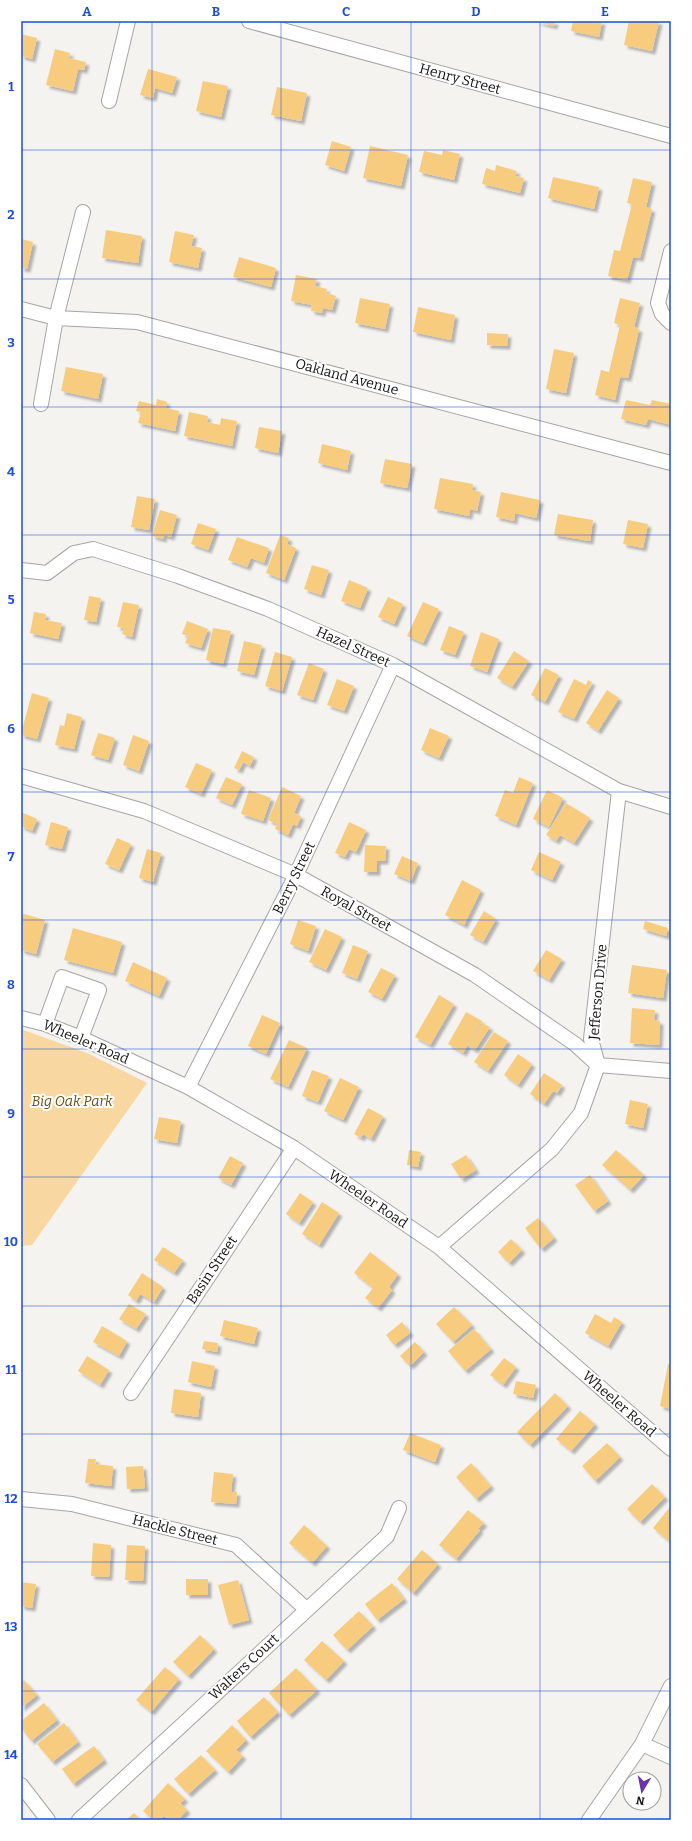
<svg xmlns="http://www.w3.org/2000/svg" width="692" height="1841" viewBox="0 0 692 1841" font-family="Bitter,serif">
<defs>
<filter id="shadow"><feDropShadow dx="3.5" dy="3.5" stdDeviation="1" flood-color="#0004"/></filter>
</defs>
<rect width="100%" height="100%" fill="#f4f3f0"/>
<path fill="#f8d8a0" d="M21,1029l66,24 60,30 -115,162 -11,1z"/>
<path fill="#f8cc7e" filter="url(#shadow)" d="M535,21h20l-1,5z
M573,21h29l-3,16 -28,-6z
M629,21h30l-7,30 -28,-6z
M21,34l16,4 -5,21 -11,-3z
M55,49l15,4 -1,5 17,4 -2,8 -6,-1 -5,22 -27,-6z
M148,69l29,8 -5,16 -17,-5 -2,10 -13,-3z
M203,81l25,5 -7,31 -25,-6z
M277,87l30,6 -6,28 -30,-6z
M332,141l19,6 -7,24 -19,-6z
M370,146l38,9 -7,31 -38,-8z
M443,150l17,4 -6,26 -35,-8 5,-21 18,4z
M496,165l21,6 -2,5 9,2 -4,15 -38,-9 4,-16 9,3z
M553,177l46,10 -5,22 -46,-11z
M633,178l19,4 -6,25 6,2 -12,49 -7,-1 -6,23 -19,-4 6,-26 6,1 12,-47 -5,-1z
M106,230l36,6 -4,27 -36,-5z
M175,231l19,4 -3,11 11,2 -4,20 -29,-6z
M21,239l12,3 -6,27 -6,-1z
M239,257l37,11 -5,19 -38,-10z
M296,275l21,4 -2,7 12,3 -1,4 10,3 -4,14 -9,-2 -1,5 -11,-2 1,-6 -21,-4z
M360,298l30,6 -5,25 -30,-6z
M620,298l20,5 -6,24 5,2 -11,49 -8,-1 -5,23 -20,-5 6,-25 8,2 11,-47 -6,-2z
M418,307l37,8 -4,25 -38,-8z
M487,333l21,1 -1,12 -20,-1z
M554,349l20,4 -8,40 -20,-4z
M66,367l37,7 -5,25 -37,-8z
M157,399l10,3 -1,6 13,3 -4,20 -37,-8 3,-11 -5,-1 3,-10 17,4z
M626,400l24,5 2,-5 19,4v21l-23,-6 -2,6 -25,-6z
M189,412l19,4 -1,6 13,3 1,-7 16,3 -5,25 -48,-10z
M259,427l23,4 -4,22 -23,-5z
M322,444l29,7 -4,19 -29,-7z
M385,459l27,5 -5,24 -27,-5z
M440,478l33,6 -1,6 9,2 -4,19 -7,-2 -1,7 -35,-7z
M501,492l39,8 -4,18 -21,-5 -1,8 -18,-4z
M137,496l18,3 -6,31 -18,-3z
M160,510l17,5 -6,22 -7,-2 -1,4 -11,-3z
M558,514l35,6 -3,21 -36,-6z
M628,520l20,4 -5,24 -20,-4z
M198,523l18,6 -8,21 -17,-6z
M280,535l9,3 -2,6 9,4 -12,32 -18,-7z
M237,537l32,11 -5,15 -13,-5 -4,9 -19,-7z
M312,565l17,5 -8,25 -17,-6z
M349,580l19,8 -8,20 -19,-7z
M89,596l12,2 -5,24 -12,-2z
M388,597l15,7 -9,20 -16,-7z
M123,602l16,3 -7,32 -10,-3 2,-6 -7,-1z
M423,602l16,7 -16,34 -16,-7z
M34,612l12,2 -1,6 17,3 -4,16 -28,-6z
M187,621l21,8 -7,19 -16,-5 3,-7 -6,-2z
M449,626l15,6 -9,23 -15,-5z
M213,628l18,3 -8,33 -17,-4z
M481,632l18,7 -12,33 -17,-6z
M244,641l18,4 -8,30 -17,-4z
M514,651l15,10 -17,26 -15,-9z
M275,652l17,5 -10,34 -17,-5z
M309,663l15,6 -11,31 -16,-5z
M545,668l14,7 -14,27 -14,-7z
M337,679l17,7 -10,25 -17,-6z
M574,679l12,6 2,-5 4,2 -18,37 -16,-7z
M607,690l12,8 -21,33 -12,-8z
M32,693l17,5 -12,41 -16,-4v-10l2,1z
M67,713l15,4 -8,32 -19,-4 5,-20 4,1z
M430,728l19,8 -10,22 -18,-8z
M98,733l17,5 -7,22 -17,-5z
M133,735l16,6 -10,30 -16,-6z
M242,751l12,6 -4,9 -7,-4 -4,8 -5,-2z
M196,763l16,7 -11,24 -16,-7z
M226,777l16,7 -10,21 -16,-7z
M519,777l14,6 -17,42 -21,-9 10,-26 8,3z
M282,787l19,9 -7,17 7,3 -4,10 -4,-2 -5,11 -13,-6 2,-5 -9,-4z
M249,790l22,8 -8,23 -22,-7z
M547,790l16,8 -14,29 -16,-8z
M566,803l24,15 -16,25 -14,-8 -4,6 -10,-6z
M21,812l16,7 -5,12 -11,-5z
M51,822l17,5 -6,22 -17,-4z
M349,822l17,8 -10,22 -7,-3 -4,8 -10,-4z
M117,838l14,6 -12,26 -14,-6z
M365,845l21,1 -1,15h-8v11h-13z
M147,849l14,4 -8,29 -14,-4z
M539,852l22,10 -9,18 -21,-10z
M402,856l16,7 -7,18 -17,-7z
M462,880l19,10 -17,35 -19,-10z
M484,911l12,8 -13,23 -13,-7z
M21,913l24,7 -9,34 -15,-4z
M298,920l18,6 -8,25 -18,-7z
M645,921l23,7 -2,8 -23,-7z
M73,928l49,14 -9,31 -49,-13z
M325,929l17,8 -16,33 -17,-8z
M353,945l15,6 -11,28 -15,-6z
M546,950l16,9 -13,21 -16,-9z
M133,962l34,16 -8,18 -34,-15z
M632,965l35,5 -4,28 -35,-5z
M381,968l14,7 -13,24 -14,-7z
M439,995l15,9 -24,41 -15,-8z
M632,1008l23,2 -1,10 6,1 -1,24 -29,-2z
M466,1012l16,9 -19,32 -15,-9z
M262,1015l18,8 -14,31 -18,-8z
M482,1023l8,4 -15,23 -7,-4z
M494,1032l14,9 -20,30 -14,-9z
M289,1040l18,8 -19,39 -18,-8z
M518,1054l14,10 -14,21 -14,-10z
M312,1070l17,6 -11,26 -16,-6z
M544,1073l18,12 -5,8 -4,-2 -9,13 -14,-10z
M340,1078l19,9 -16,33 -19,-9z
M630,1100l18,4 -5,24 -18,-4z
M368,1108l15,8 -12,23 -8,-5 -2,4 -7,-4z
M159,1117l22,4 -4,22 -23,-4z
M409,1150l12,2 -3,15 -11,-2z
M616,1150l28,25 -14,15 -28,-25z
M466,1155l10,15 -15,9 -10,-15z
M230,1156l13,7 -12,22 -13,-7z
M590,1175l18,26 -14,10 -19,-26z
M300,1193l13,9 -14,21 -13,-9z
M322,1202l17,11 -20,32 -17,-11z
M538,1218l16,20 -13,11 -16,-21z
M511,1239l11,11 -13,13 -11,-11z
M163,1247l20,13 -9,13 -20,-13z
M370,1252l28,22 -9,13 3,3 -14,18 -13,-10 8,-10 -19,-15z
M142,1273l21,14 -9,15 -14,-8 -4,7 -8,-6z
M129,1304l17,10 -10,15 -17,-10z
M454,1307l18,18 -19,17 -17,-18z
M595,1314l16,9 3,-6 8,5 -14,24 -23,-13z
M224,1320l34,8 -4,16 -34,-8z
M402,1322l8,11 -16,12 -8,-10z
M102,1326l25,15 -8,15 -26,-14z
M474,1329l17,20 -26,22 -17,-20z
M204,1341l14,2 -1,9 -15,-3z
M415,1342l9,10 -14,14 -10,-10z
M87,1356l22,14 -9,15 -22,-14z
M504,1358l12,9 -13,18 -13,-10z
M192,1361l23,5 -4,21 -23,-5z
M668,1364l3,1v44l-11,-3z
M516,1381l20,4 -3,13 -20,-4z
M174,1389l27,4 -3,24 -27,-4z
M555,1393l13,13 -38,39 -13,-13z
M580,1411l15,13 -24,27 -15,-12z
M410,1433l31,12 -6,17 -32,-12z
M607,1443l13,14 -25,24 -13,-15z
M88,1459h8l-1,5 18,2 -2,20 -26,-3z
M471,1463l20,23 -15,13 -20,-22z
M143,1466l2,22 -18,1 -1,-22z
M214,1472l19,2 -2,18h6l-1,12 -25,-2z
M652,1484l13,13 -25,25 -13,-13z
M670,1507l1,1v35l-18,-15z
M468,1510l16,13 -6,6 2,1 -24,29 -17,-14z
M304,1525l23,21 -15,17 -23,-20z
M93,1543l18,2 -2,32 -18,-1z
M127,1545l18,1 -2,35 -18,-1z
M422,1550l16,14 -25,29 -16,-14z
M186,1579h22v16h-22z
M238,1580l11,40 -20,5 -11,-40z
M21,1582l15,2 -4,24 -11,-2z
M392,1583l12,16 -27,21 -12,-16z
M359,1611l14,15 -26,24 -14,-15z
M200,1635l14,14 -26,27 -15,-14z
M322,1641l22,20 -18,19 -22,-20z
M165,1667l14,12 -28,33 -15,-12z
M296,1668l21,22 -28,25 -20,-22z
M24,1680l13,15 -16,13v-25z
M264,1697l14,15 -28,25 -13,-16z
M44,1703l13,17 -26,21 -10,-13v-7z
M64,1723l14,19 -26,20 -15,-18z
M232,1725l14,15 -10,10 7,6 -15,16 -22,-21z
M94,1746l10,14 -31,24 -11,-15z
M201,1755l14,15 -27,24 -14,-15z
M168,1783l17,16 -5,4 7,7 -9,10h-9l-5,-4 -4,4h-7l-10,-9z
M134,1813l7,7h-15z"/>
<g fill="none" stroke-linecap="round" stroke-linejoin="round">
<g stroke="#a7a5a2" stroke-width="16">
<path id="minor" d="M249,21l422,115
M109,101l19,-80
M671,251l-13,52 4,11 9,9
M21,309l35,9 81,4 534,141
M41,404l15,-86 27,-106
M21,570l26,3 27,-20 19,-4 85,27 90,33 125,56 226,126 52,16
M21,776l123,35 152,64 179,100 100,69 23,21 73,6
M21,1018l24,6 36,14 107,49 106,61 145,99 232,202
M45,1024l17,-47 37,13 -18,48
M188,1087l108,-212 97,-210
M439,1247l113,-98 29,-36 17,-48 -7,-26 28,-248
M131,1393l163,-245
M21,1499l51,5 164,41 70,64
M642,1744l29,13
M21,1785l27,35
M79,1820l308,-284 12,-28
M589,1820l53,-76 29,-58"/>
</g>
<use href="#minor" stroke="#fff" stroke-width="14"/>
</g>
<path fill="none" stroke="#1d4ed8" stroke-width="1" stroke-opacity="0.55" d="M152,21v1799M281,21v1799M411,21v1799M540,21v1799M21,150h650M21,279h650M21,407h650M21,535h650M21,664h650M21,792h650M21,920h650M21,1049h650M21,1177h650M21,1306h650M21,1434h650M21,1562h650M21,1691h650"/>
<g text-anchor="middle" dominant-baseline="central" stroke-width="4" stroke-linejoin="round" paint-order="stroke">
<g font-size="14" fill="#161514" stroke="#fff">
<text transform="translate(460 79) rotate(15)">Henry Street</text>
<text transform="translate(347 377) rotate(15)">Oakland Avenue</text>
<text transform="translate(353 647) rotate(24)">Hazel Street</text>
<text transform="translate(294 878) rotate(-64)">Berry Street</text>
<text transform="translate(356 909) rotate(29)">Royal Street</text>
<text transform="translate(598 992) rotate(-85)">Jefferson Drive</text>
<text transform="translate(86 1042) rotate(23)">Wheeler Road</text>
<text transform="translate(368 1199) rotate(34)">Wheeler Road</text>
<text transform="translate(212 1270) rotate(-56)">Basin Street</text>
<text transform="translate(619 1404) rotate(41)">Wheeler Road</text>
<text transform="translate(175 1530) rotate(14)">Hackle Street</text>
<text transform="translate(244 1667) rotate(-43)">Walters Court</text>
</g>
<g font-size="14" font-style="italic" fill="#6d5015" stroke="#fff">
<text x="72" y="1101">Big Oak Park</text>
</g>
</g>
<rect width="692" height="1841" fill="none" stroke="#ffffff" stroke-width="44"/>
<g transform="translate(642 1791) rotate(190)"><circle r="19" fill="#ffffff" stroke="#a2a1a1"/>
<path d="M0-3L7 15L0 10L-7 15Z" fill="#6a31a8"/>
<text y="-6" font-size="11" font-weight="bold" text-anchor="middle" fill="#161514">N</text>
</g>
<rect x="22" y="22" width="648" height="1797" fill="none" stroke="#1d4ed8" stroke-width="1.5"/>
<g font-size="13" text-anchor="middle" font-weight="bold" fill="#1d4ed8">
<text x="87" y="16">A</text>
<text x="216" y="16">B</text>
<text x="346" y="16">C</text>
<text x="476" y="16">D</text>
<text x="605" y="16">E</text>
<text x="11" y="91">1</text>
<text x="11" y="219">2</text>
<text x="11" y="347">3</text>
<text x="11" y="476">4</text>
<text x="11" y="604">5</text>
<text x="11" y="733">6</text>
<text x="11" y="861">7</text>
<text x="11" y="989">8</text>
<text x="11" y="1118">9</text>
<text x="11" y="1246">10</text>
<text x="11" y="1374">11</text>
<text x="11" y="1503">12</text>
<text x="11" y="1631">13</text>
<text x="11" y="1759">14</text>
</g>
</svg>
